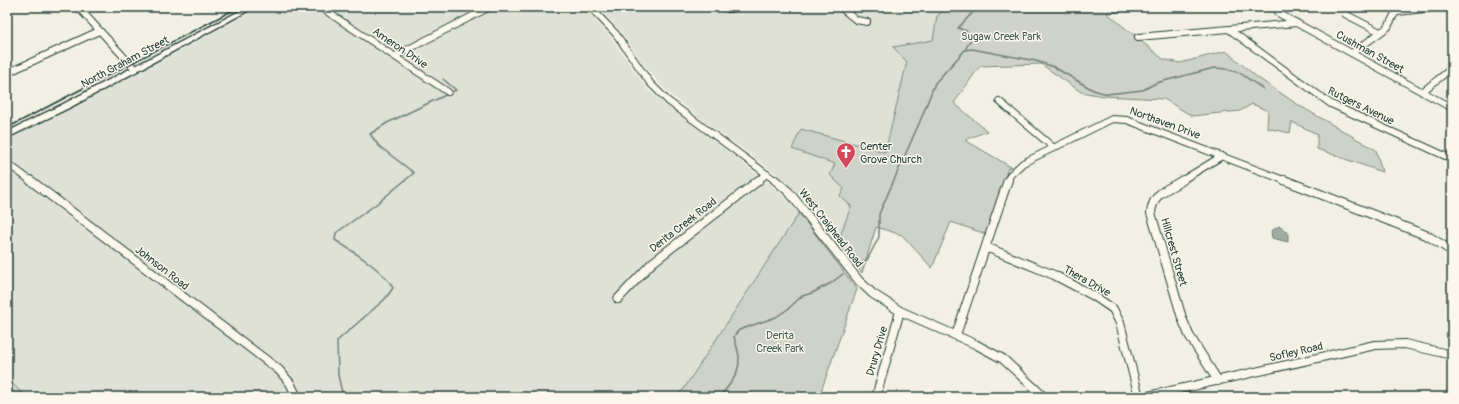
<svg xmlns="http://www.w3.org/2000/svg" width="1459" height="404" viewBox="0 0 1459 404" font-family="Pangolin,sans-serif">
<rect width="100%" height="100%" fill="#f2f0e5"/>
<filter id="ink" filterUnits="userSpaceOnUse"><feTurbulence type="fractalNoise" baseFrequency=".025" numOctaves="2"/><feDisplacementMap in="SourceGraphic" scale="8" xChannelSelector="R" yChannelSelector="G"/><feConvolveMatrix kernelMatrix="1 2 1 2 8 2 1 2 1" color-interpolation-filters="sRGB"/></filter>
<g filter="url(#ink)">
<path fill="#e0e1d6" d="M260,7h323l27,29 38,54 10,9 110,83 18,16 13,15 -120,184h-672v-257l97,-49z
M597,7h381l-94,199 -22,67 -51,-66 -17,-18 -21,-18 -68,-49 -41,-33 -23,-28 -20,-29z"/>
<path fill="#cfd2c8" stroke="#77887e" d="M948,7h231l-72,6 56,46 17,4 46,-12 32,27 42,28 76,44 6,22 -65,-23v-15l-25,-12 -2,11 -23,-5 1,-17 -16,-7 -12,7 -48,5 -28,-17 -61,-3 -22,-4 -40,-28 -61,2 -26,37 33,28 -22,9 46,27 -3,1 -22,66 -35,-12 -19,46 -30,-33 -26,-8 -14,46 -24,-31 13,-36 -11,-10 4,-7 -14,-14 5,-11 -43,-15 9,-20 84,23 22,-90 -14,-15 40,-7 4,-24z
M799,213l58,76 -38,108h-145l9,-7z
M7,378l19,19h-19z"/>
<path fill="#a2aba1" stroke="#6e7f75" d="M1279,226l9,7v9l-16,-4 -1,-7z"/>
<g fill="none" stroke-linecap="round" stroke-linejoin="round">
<path stroke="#6e7f75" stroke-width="1.5" d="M965,50l7,-1 64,12 18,6 39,23 14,4 36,-4 13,-7 58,-15 13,1 13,4 23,16
M859,264l8,-4 12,-23v-23l42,-95 14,-36 30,-33 6,-11 -5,-8 -8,-3 20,-21
M343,397l-5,-22 -1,-34 48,-42 8,-11c-9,-18 -41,-37 -58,-48l1,-7 39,-28 39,-32 -35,-27 -9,-12 17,-11 69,-33 -13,-11
M719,397c10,-11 21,-23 20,-39 0,-7 -4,-15 -5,-22l5,-6 37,-13 12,-8 14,-13 10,-3 19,-10 12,-9"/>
<g stroke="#1f3d34" stroke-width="8">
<path id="minor-far1" d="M78,7l57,62
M320,7l128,85
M590,7l26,27 34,49 18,18 108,80
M721,7l7,2 11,-2
M840,7l16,13 11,2
M1278,13l174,95
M1345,14l35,18
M1230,30l101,74 121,55
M1138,37l159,-14
M1352,53l36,-26 6,-12 3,-3 37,-4
M395,56l95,-49
M7,73l92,-42
M1422,92l30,-24
M999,101l55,47
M7,163l24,18
M757,181l10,-7
M1008,181l2,-6 13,-12 89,-44 15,1 159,61
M1181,181l41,-25"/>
</g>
<g stroke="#1f3d34" stroke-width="10">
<path id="minor" d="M30,180l249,190 11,13 7,14
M775,180l14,12 70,89 14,13 27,17 75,33 28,15 41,38
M1183,180c-16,10 -30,12 -32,33l31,105 7,17 29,46
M1284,180l144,56 24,15
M986,247l68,28 40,21 19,13 7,14 19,74
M618,299l34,-36 107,-83
M956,335l52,-155
M876,397l24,-86
M1144,397l231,-52 30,-1 47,11"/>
</g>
<g stroke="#1f3d34" stroke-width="3">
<path id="major" d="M247,7h8l-184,100 -64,31v-6l58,-29z"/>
</g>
<use href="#minor-far1" stroke="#fbf7ec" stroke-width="6"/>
<use href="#minor" stroke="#fbf7ec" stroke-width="8"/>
<use href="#major" fill="#fbf7ec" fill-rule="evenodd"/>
<path stroke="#1f3d34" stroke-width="1.5" d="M7,128l232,-121"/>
</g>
</g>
<defs>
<g id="church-pin" transform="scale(1)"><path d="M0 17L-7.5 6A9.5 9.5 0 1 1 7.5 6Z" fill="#d1495b" stroke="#fbf7ec"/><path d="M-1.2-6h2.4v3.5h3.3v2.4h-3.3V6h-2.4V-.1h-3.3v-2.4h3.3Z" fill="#fff"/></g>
</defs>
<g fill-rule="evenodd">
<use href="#church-pin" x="846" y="152"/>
</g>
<g text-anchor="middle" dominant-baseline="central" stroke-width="3" stroke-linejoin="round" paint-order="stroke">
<g font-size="11" fill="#425b52" stroke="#fbf7ec">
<text x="1001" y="36">Sugaw Creek Park</text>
<text x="780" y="335">Derita<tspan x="780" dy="13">Creek Park</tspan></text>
</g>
<g font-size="11" fill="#1f3d34" stroke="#fbf7ec">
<text transform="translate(400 48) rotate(34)">Ameron Drive</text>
<text transform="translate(1370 52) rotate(29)">Cushman Street</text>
<text transform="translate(125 62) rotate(-28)">North Graham Street</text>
<text transform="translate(1361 106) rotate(26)">Rutgers Avenue</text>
<text transform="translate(1165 123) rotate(20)">Northaven Drive</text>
<text transform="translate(683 225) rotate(-38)">Derita Creek Road</text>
<text transform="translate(831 228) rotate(52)">West Craighead Road</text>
<text transform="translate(1174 252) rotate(74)">Hillcrest Street</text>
<text transform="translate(162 268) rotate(38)">Johnson Road</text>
<text transform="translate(1087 281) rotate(29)">Thera Drive</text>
<text transform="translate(877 351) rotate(-74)">Drury Drive</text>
<text transform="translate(1296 352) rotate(-13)">Sofley Road</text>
</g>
<g font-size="11" fill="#1f3d34" stroke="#fbf7ec" text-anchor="start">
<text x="860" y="146">Center<tspan x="860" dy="13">Grove Church</tspan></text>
</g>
</g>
<rect width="1459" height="404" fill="none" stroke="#fbf7ec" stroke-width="24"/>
<rect x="12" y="12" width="1435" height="380" fill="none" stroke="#1f3d34" stroke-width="1.5" filter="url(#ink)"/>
</svg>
